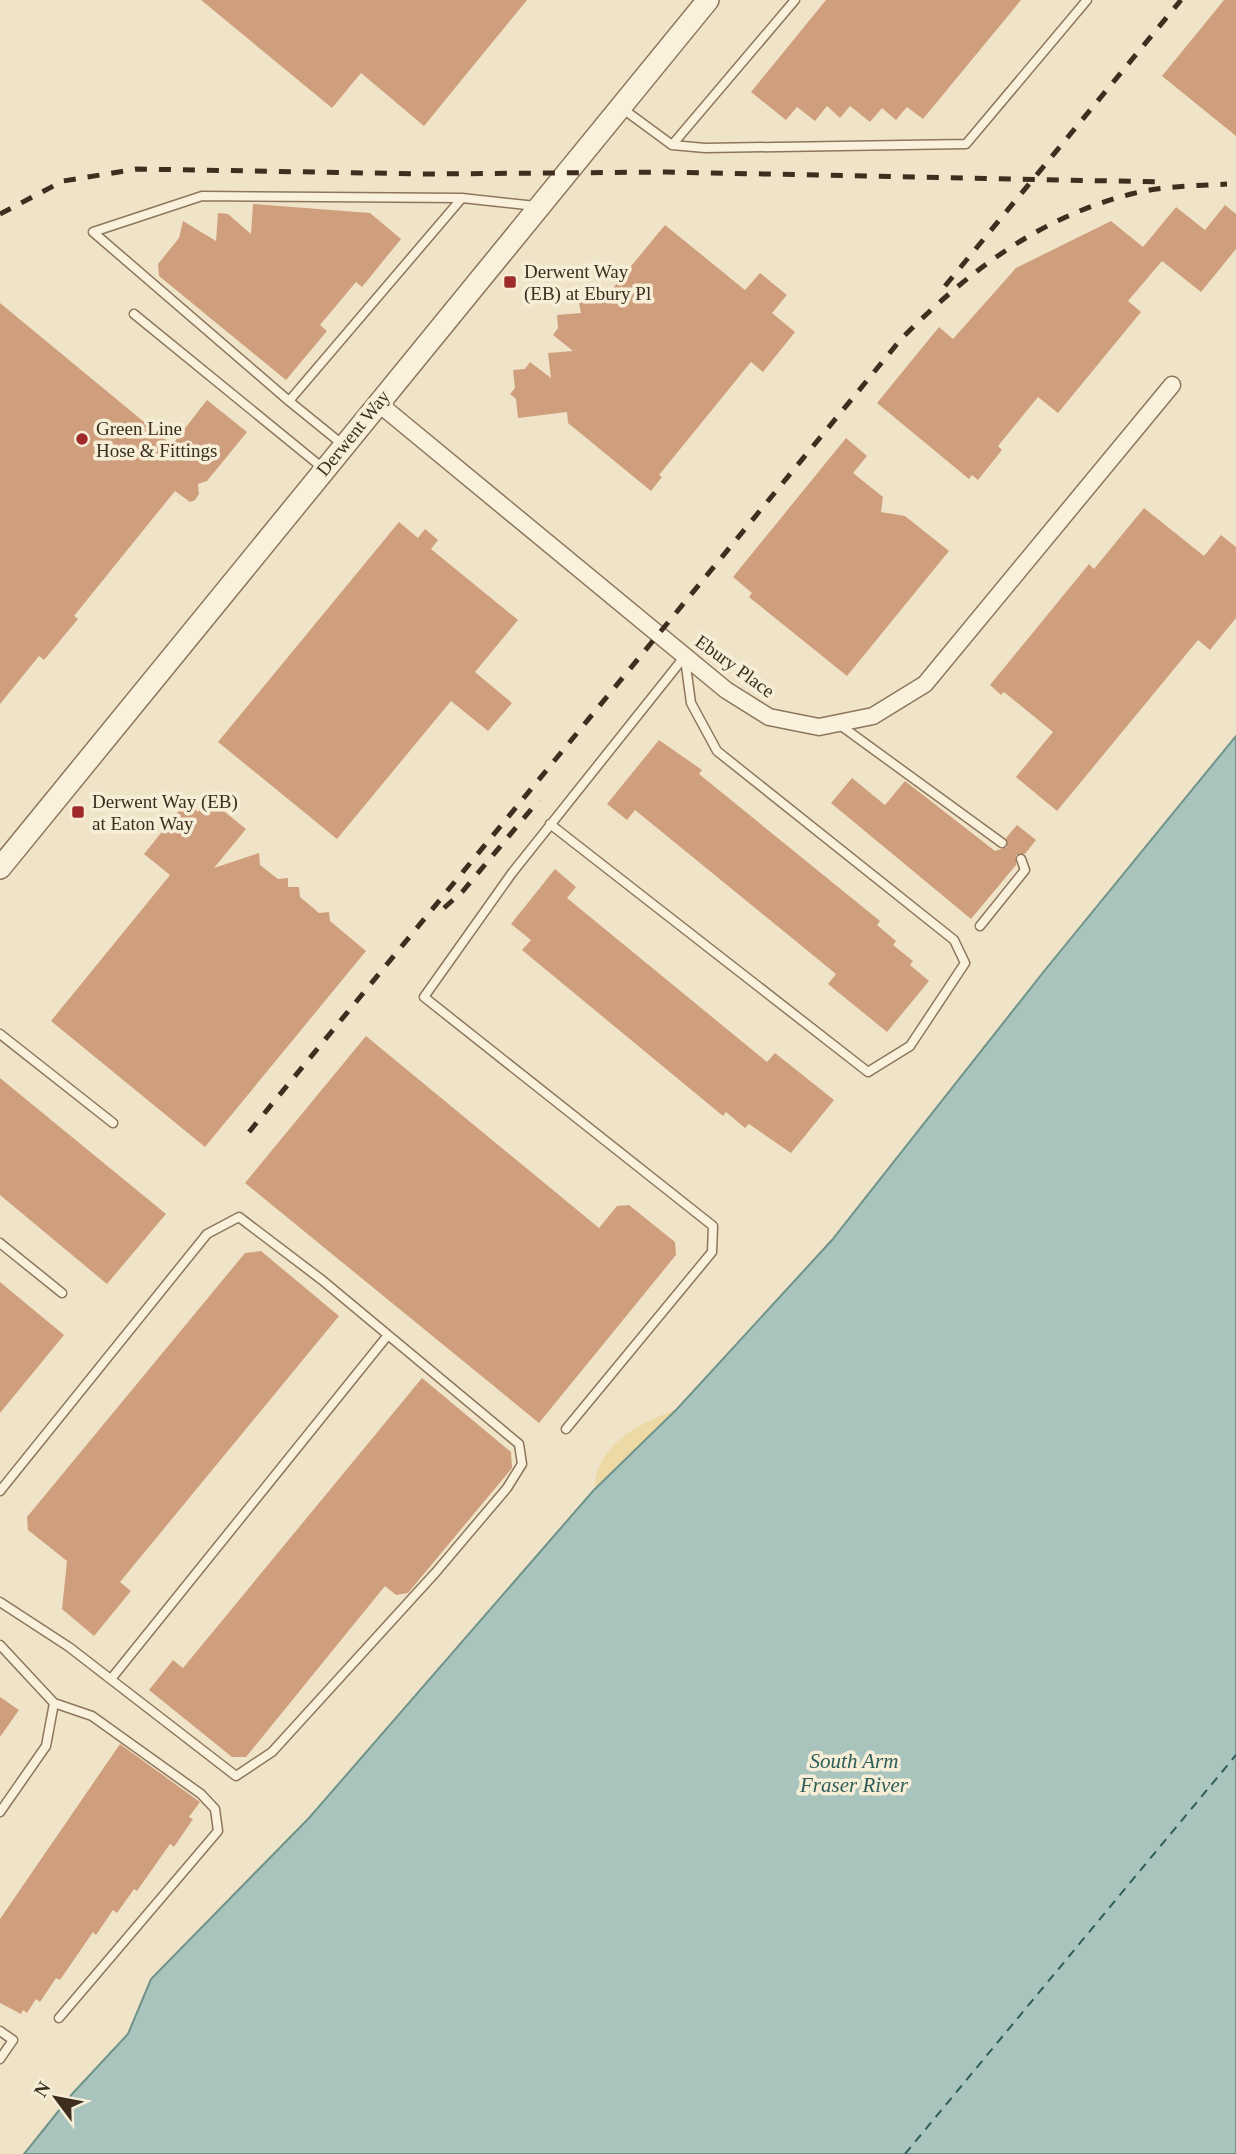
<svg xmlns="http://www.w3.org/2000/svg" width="1236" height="2154" viewBox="0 0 1236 2154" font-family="Georgia,serif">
<rect width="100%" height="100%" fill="#f0e4c8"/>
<path fill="#ecd9a5" d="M677,1409l-82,96c-7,-57 38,-79 82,-96z"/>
<path fill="#a9c4bc" stroke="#6f938a" stroke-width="2" d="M1236,736v1418h-1212l49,-61 55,-59 23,-55 158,-161 284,-327 84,-82 155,-169 213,-270z"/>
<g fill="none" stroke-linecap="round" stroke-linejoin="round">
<path stroke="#2f5d5a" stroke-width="2" stroke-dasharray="9 7" stroke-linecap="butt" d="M905,2154l331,-399"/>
</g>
<path fill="#cf9f7d" d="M201,0h326l-103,126 -63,-53 -29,35z
M826,0h195l-98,119 -16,-12 -11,13 -14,-12 -12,14 -20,-16 -10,12 -13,-12 -12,15 -18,-14 -11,13 -35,-28z
M1224,0h12v136l-74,-60z
M253,204l117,9 31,26 -39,48 -6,-5 -36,43 7,6 -41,49 -127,-104 -1,-12 21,-26 4,-17 33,20 2,-28 10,1 23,20z
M1225,205l11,9v35l-35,43 -39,-31 -34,40 13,11 -83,101 -20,-16 -40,49 4,4 -24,30 -6,-5 -3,4 -92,-76 62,-76 14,12 63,-71 95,-47 32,26 33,-40 29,23z
M665,225l80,65 15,-17 27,22 -15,18 23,19 -32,40 -12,-10 -92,113 3,2 -11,14 -83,-68 -1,-11 -49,6 -2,-19 -6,-5 5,-6 -2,-18 12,-1 5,-7 21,16 -3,-25 25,-2 -20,-16 5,-7 -1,-13 24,-2 -2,-10 11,-15 14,11z
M0,303l172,142 35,-45 40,32 -40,49 -9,3 1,10 -4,6 -5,2 -15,-11 -101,125 4,3 -34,41 -5,-4 -39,48z
M846,438l21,18 -14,17 30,24 -2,15 24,4 44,35 -102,125 -98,-79 3,-4 -19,-16z
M1144,508l60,48 17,-21 15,12v71l-26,32 -12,-10 -141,171 -41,-34 37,-45 -49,-40 -3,3 -11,-10 99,-121 5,5z
M399,522l19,16 7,-9 13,11 -7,9 87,71 -43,52 37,31 -24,28 -37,-30 -114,138 -119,-97z
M659,740l43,30 -3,4 181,147 -3,4 19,16 -3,4 20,16 -3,4 19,16 -42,51 -59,-48 8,-10 -201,-164 -8,10 -20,-16z
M852,778l33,27 20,-24 90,70 12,-4 -1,-9 11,-13 19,15 -11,14 -9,1v10l-45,54 -140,-116z
M209,799l37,30 -32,39 45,-15 1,12 18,14 10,-1v9h11l1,10 19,16 10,-1 1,9 36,30 -161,196 -154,-126 119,-146 -26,-21 42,-52 12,10z
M555,869l21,18 -9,11 200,164 8,-9 59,47 -43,53 -42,-29 -4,4 -19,-16 -3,4 -201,-166 9,-10 -20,-16z
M366,1036l233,192 18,-22 12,-1 46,37 1,13 -137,168 -294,-240z
M0,1078l166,136 -59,70 -107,-89z
M261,1251l78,65 -219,266 11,9 -37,45 -32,-27 5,-48 -39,-31 -1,-13 218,-264z
M0,1282l64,53 -64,78z
M422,1378l89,74 1,16 -104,125 -12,2 -11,-9 -139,171h-14l-83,-67 24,-30 10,8z
M0,1697l19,13 -19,27z
M120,1744l80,58 -11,15 4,2 -19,28 -4,-3 -33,47 -3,-2 -17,24 -4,-3 -17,25 -3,-3 -33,48 -4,-2 -16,24 -4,-3 -9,14 -4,-3 -2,4 -21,-11v-84z"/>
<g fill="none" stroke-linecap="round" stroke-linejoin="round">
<g stroke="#8d765c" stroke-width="11">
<path id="service" d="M623,109l49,36 123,-145
M672,145l33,3 261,-4 121,-144
M134,314l190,155
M289,401l-196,-169 109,-36 260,2
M342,444l-53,-43 173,-203 74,8
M840,725l162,118
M550,824l318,248 42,-26 55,-83 -11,-23 -237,-189 -26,-48 -6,-44
M980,926l45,-56 -4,-11
M0,1034l113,89
M0,1243l62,50
M566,1429l146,-177 1,-26 -289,-229 88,-124 173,-217
M0,1491l207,-257 32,-17 83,63 197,164 3,20 -15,24 -71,84 -164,180 -36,24 -167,-129 -69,-45
M0,1645l54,58 -8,43 -46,66
M111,1679l277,-344
M54,1703l38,13 109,78 14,15 3,22 -159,187
M0,2031l13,9 -13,19"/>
</g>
<g stroke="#8d765c" stroke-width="19">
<path id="minor" d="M378,403l348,287 43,27 50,10 54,-11 52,-32 247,-299"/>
</g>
<g stroke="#8d765c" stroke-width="24">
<path id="tertiary" d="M0,868l708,-868"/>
</g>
<use href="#service" stroke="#faf1dc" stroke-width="8"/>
<use href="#minor" stroke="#faf1dc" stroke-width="16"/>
<use href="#tertiary" stroke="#faf1dc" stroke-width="21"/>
<path stroke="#3d2e20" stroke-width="5" stroke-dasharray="12 12" stroke-linecap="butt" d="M0,214l63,-33 74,-12 289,5 240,-2 497,10
M945,286l236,-286
M444,908l19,-17 76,-91
M249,1132l653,-794c67,-67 136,-120 229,-144 31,-8 64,-8 96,-10"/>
</g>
<g fill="#9e2a2b" stroke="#f7eed8" stroke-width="2.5">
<rect x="503" y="275" width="14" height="14" rx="3.5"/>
<circle cx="82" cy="439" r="7"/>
<rect x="71" y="805" width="14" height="14" rx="3.5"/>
</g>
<g text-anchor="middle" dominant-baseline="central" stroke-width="7" stroke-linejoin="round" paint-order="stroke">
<g font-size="19" fill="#3d2e20" stroke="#f7eed8" text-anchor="start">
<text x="524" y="271">Derwent Way<tspan x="524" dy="22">(EB) at Ebury Pl</tspan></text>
<text x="96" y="428">Green Line<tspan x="96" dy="22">Hose &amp; Fittings</tspan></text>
<text x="92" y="801">Derwent Way (EB)<tspan x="92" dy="22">at Eaton Way</tspan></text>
</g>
<g font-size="19" fill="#3d2e20" stroke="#f7eed8">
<text transform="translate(353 433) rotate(-51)">Derwent Way</text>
<text transform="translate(735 666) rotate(36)">Ebury Place</text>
</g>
<g font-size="21" font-style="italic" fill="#2f5d5a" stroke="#f7eed8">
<text x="854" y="1761">South Arm<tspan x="854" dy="24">Fraser River</tspan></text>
</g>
</g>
<g transform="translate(56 2098) rotate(302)" stroke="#f7eed8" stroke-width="5" paint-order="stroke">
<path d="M0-5L12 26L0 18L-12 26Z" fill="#3d2e20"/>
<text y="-10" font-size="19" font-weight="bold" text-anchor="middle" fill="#3d2e20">N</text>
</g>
</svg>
